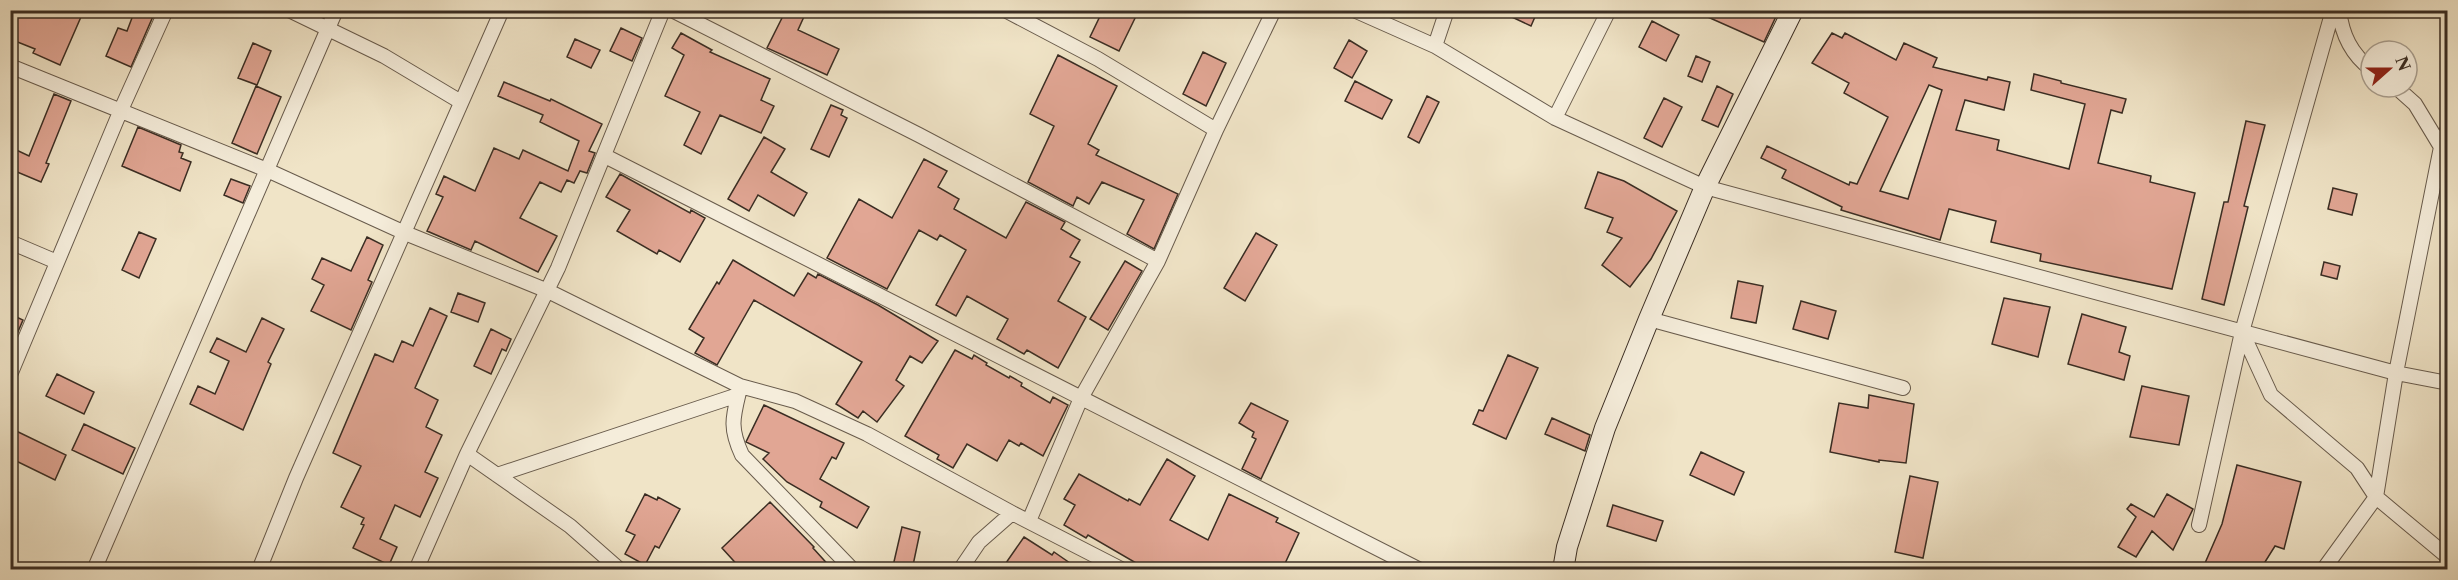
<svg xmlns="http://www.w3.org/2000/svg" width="2458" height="580" viewBox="0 0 2458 580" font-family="'Libre Caslon Text',serif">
<rect width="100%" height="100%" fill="#f0e4c7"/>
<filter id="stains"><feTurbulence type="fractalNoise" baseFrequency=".00333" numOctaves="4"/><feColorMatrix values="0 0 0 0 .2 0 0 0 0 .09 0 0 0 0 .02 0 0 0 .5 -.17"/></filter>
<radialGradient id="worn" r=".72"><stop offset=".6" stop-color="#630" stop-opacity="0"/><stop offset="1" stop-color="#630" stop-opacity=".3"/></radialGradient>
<path fill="#e1a694" stroke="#3a2d23" stroke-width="1.5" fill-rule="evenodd" d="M10,10h74l-24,55 -27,-12 2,-4 -25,-10z
M135,10h12l7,4 -23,53 -25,-11 12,-28 9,3z
M786,10h21l-9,20 41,19 -12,26 -60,-27z
M1103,10h36l-20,41 -29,-14z
M1497,10h41l-7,16z
M1692,10h87l-15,32z
M1652,21l27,14 -13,26 -27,-14z
M621,28l21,10 -10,23 -22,-10z
M681,33l31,17 -2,2 60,27 -9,21 13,6 -13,27 -41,-18 -19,39 -17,-9 16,-33 -35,-16 19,-41 -12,-7z
M1832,33l10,5 3,-5 51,27 8,-17 33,15 -4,9 54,13 1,-3 22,5 -6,28 -39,-10 -9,30 43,10 -2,10 72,19 16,-65 -54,-14 3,-16 27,7v2l65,16 -4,14 -11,-3 -13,53 53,13 -1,6 45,11 -23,96 -132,-28 1,-7 -50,-12 5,-21 -47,-12 -9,31 -99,-30 1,-3 -60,-29 4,-8 -25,-12 6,-12 82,39 1,-3 7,2 31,-67 -44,-24 5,-10 -37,-20zM1929,85l13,5 -34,109 -28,-8z
M575,39l25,11 -9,18 -24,-11z
M1349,40l18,11 -15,27 -18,-10z
M253,43l18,8 -14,34 -19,-7z
M1203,52l23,11 -20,43 -23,-12z
M1058,55l59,31 -29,58 11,6 -3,5 82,39 -24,55 -27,-15 17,-34 -42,-18 -13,22 -12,-7 -4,9 -45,-24 26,-56 -24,-12z
M1696,56l14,6 -8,20 -14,-6z
M1355,81l37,19 -10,19 -37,-18z
M504,82l46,19 1,-2 51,25 -13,27 6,2 -8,20 -7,-2 -6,12 -7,-3 -6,12 -21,-10 -20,36 37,18 -19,36 -63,-31 -4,9 -44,-19 16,-34 -7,-3 8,-18 31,15 19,-43 25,11 4,-9 45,21 11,-30 -39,-19 3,-7 -45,-19z
M256,86l25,11 -24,57 -25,-11z
M1717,86l16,8 -15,33 -16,-7z
M54,94l17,7 -25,62 3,1 -8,18 -31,-13v-22l19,9z
M1427,96l12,6 -20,41 -11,-6z
M1664,98l18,9 -20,40 -18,-9z
M831,105l12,5 -2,5 6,3 -18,39 -18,-8z
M2246,121l19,4 -21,81 4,1 -24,98 -22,-6 22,-97h4z
M138,127l43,18 -2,7 4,1 -2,5 10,4 -11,29 -58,-25z
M764,137l21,12 -14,23 36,21 -13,23 -36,-21 -9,16 -21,-12z
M924,159l23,12 -9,16 21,12 -5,10 52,29 20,-36 39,20 -4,7 19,11 -10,17 10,5 -22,39 28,16 -28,51 -31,-18 -3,4 -27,-15 11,-20 -41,-23 -11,20 -20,-11 30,-55 -26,-15 -3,5 -18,-10 -32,59 -60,-31 32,-59 33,19z
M1598,172l26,9 53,30 -26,48 -21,28 -28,-22 20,-27 -15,-6 6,-14 -28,-10z
M620,174l70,39 1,-3 14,8 -25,44 -21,-12 -2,4 -40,-23 13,-21 -24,-13z
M231,179l19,7 -7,17 -19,-8z
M2333,188l24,6 -5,21 -24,-6z
M139,232l17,7 -17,39 -17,-8z
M1256,233l21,12 -32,56 -21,-13z
M367,237l16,8 -15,35 4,2 -21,48 -40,-19 13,-26 -12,-6 10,-21 29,13z
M733,260l61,36 14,-23 8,5 2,-4 60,31 60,36 -16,22 -12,-7 -14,24 8,6 -27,36 -14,-11 -5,7 -22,-14 26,-42 -108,-62 -37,65 -22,-12 9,-15 -15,-9 28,-47 2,2z
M1125,261l17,10 -34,59 -18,-11z
M2324,262l16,4 -3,13 -16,-4z
M1738,281l25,5 -7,37 -25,-5z
M458,293l27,10 -7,19 -27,-10z
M2004,298l46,9 -12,50 -46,-13z
M1801,301l35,10 -8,28 -35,-10z
M430,308l17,8 -32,72 23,12 -12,27 16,8 -17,37 13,6 -18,39 -25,-12 -15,34 17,8 -8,18 -36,-17 11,-23 -3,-1 3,-6 -23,-11 20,-41 -28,-13 42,-99 18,8 9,-21 11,5z
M10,314l13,6 -13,30z
M2082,314l44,13 -7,25 11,4 -6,24 -56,-16z
M262,318l22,11 -16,33 3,2 -28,66 -53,-26 8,-18 17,8 14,-33 -19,-9 7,-14 29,14z
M491,329l20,10 -5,12 -4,-2 -11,25 -17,-8z
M955,350l17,9 2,-4 13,8 -1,2 23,13 1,-2 12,7 -1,3 29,17 3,-6 15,8 -25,51 -22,-13 -2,3 -10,-6 -12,21 -30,-17 -14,24 -16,-9 2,-4 -34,-19z
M1508,355l30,13 -32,71 -33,-15 6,-14 4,1z
M57,374l37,18 -10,22 -38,-18z
M2142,386l47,10 -10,49 -49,-8z
M1869,395l45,9 -8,59 -27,-3v2l-49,-10 9,-49 29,5z
M1251,403l37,18 -27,58 -19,-10 14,-30 -4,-2 2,-5 -15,-9z
M764,405l80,38 -8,16 -4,-2 -12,22 49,28 -12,21 -37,-21 2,-5 -35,-20 -24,-23 6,-6 -23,-11z
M1552,418l38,17 -5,16 -40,-17z
M84,424l51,24 -12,26 -51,-24z
M10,428l56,27 -11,25 -45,-22z
M1701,452l43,20 -10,23 -44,-20z
M1167,459l28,17 -25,44 38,20 21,-46 49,24 -2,4 23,11 -17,37h-134l-60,-35 -2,3 -22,-13 11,-20 -11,-6 15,-25 49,27 1,-2 11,6z
M2237,465l64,17 -17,67 -9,-3 -15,24h-58l20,-46z
M1910,476l28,6 -15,76 -28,-6z
M645,494l12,6 1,-3 22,12 -21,39 -4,-2 -10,19 -20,-11 10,-19 -9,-4z
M2167,494l26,15 -20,41 -21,-19 -16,26 -18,-10 18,-30 -9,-8 4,-5 23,13z
M770,502l44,45 -1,1 20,22h-91l-20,-22z
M1613,505l50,16 -7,20 -49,-15z
M902,527l18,5 -8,38 -19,-4z
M1024,537l28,18 2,-3 26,18h-79z"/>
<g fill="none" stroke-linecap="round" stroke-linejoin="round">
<g stroke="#685b4c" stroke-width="16">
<path id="street" d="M289,10l95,46 77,46
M672,10l247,125 239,126
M1005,10l93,49 118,71
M1354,10l81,36 120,72 150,69 691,186 52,10
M2339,10c3,25 12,44 32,59
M1435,46l12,-36
M10,66l257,104 138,63 143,58 192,95 55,15 72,33 145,79 111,57
M2396,87l19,17 26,43
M1555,118l54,-108
M605,156l815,414
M10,242l47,20
M1649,319l254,69
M2242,332l29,63 86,73 19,29 72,60
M10,375l110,-263 46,-102
M740,388c-7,29 -11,39 2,67l111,115
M467,454l103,72 50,44
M497,475l241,-80
M1029,521l52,-123 77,-137 58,-131 58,-120
M2199,525l43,-193 91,-322
M94,570l242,-560
M259,570l37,-92 206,-468
M416,570l51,-116 91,-186 105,-258
M960,570l19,-28 33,-29
M2323,570l53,-73 20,-124 45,-226 7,-19"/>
</g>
<g stroke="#3a2d23" stroke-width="22">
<path id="secondary" d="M1563,570l4,-23 38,-119 44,-109 56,-132 88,-177"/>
</g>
<use href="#street" stroke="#f5eddb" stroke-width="14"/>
<use href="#secondary" stroke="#f5eddb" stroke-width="20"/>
</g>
<rect width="2458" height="580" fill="none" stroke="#f0e4c7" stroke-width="36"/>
<rect x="12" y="12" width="2434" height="556" fill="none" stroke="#3a2d23" stroke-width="3"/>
<rect x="18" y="18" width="2422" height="544" fill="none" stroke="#3a2d23" stroke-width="1.5"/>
<g transform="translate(2389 69) rotate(69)"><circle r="28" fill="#f5eddb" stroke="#aaa091" stroke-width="1.5"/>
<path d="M0-4.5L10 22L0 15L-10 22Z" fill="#8f2418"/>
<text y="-9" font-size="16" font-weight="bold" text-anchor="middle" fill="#3a2d23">N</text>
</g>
<rect width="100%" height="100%" filter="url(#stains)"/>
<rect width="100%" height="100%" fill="url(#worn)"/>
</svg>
